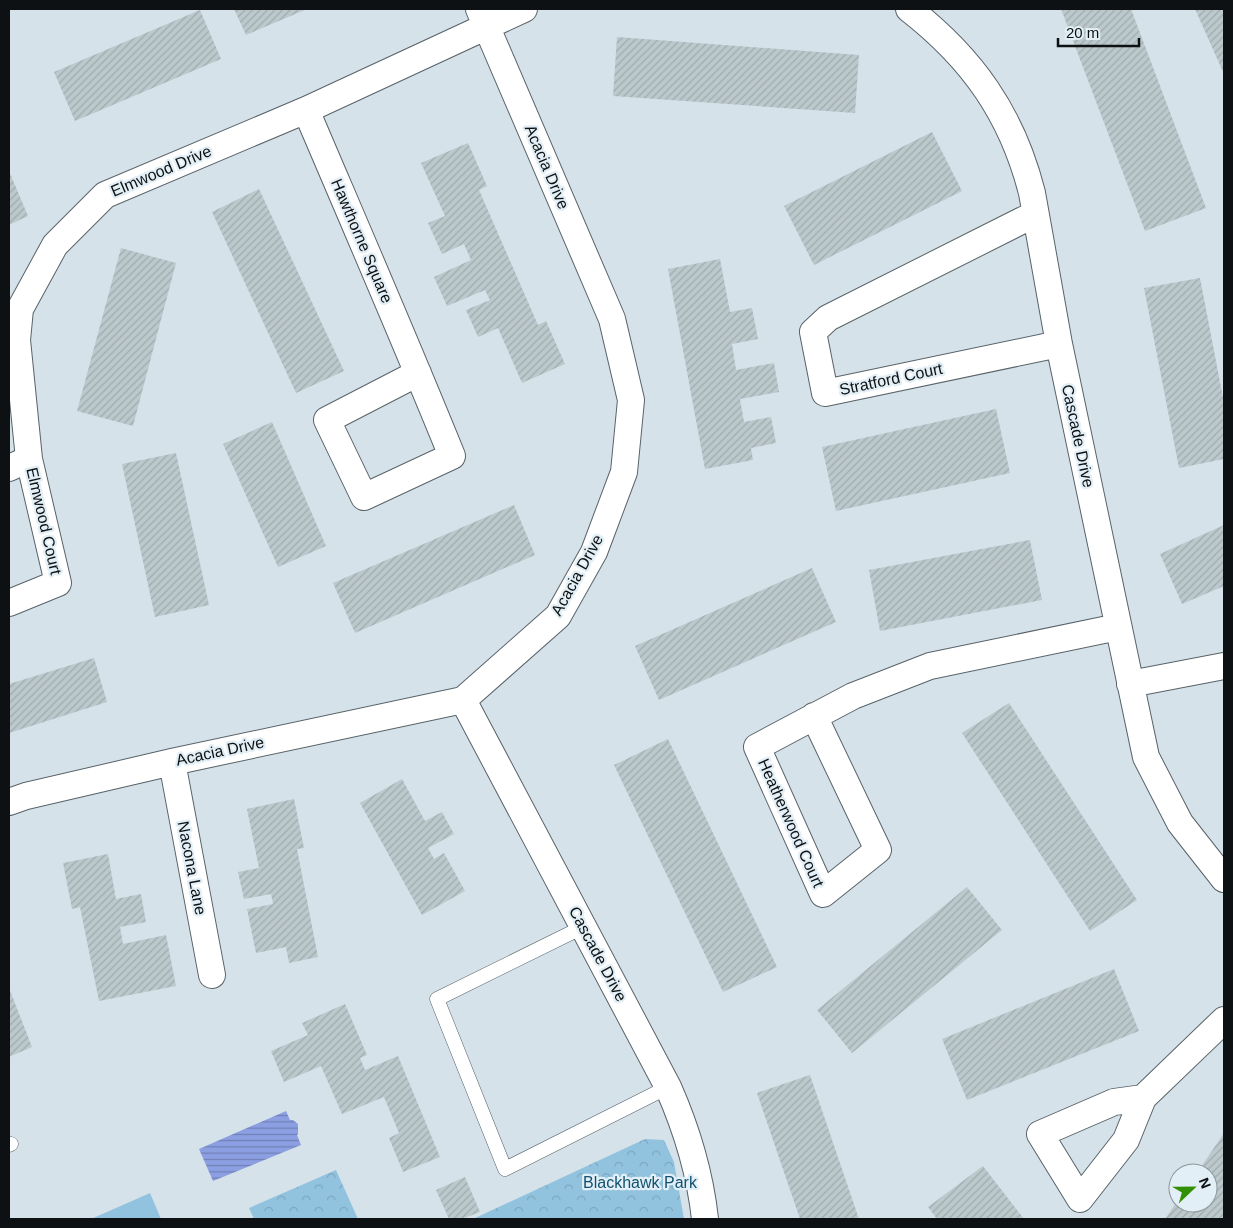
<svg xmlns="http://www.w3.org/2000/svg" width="1233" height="1228" viewBox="0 0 1233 1228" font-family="Arial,sans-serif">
<defs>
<pattern id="park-crowns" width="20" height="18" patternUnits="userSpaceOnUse" patternTransform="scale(1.25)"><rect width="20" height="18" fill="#91c3df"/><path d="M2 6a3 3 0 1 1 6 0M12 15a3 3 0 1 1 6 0" fill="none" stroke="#7ca6be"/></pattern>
<pattern id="water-rules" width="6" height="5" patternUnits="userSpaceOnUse" patternTransform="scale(1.25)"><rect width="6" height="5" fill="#8b9fe2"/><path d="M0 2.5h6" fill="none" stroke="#7080b6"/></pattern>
<pattern id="building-hatch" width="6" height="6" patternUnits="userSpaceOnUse" patternTransform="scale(1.25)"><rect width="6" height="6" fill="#bbc8cc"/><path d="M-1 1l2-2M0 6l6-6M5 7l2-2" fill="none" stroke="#a0abae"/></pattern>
</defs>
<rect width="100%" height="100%" fill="#d6e2e9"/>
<path fill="#91c3df" d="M150,1193l11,26h-70z"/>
<path fill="url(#park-crowns)" d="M645,1139l19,1 10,22 10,57h-211z
M336,1170l22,49h-104l-5,-11z"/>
<path fill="url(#water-rules)" d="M286,1111l4,9h3l5,4v10l-1,1 4,10 -88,36 -14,-32z"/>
<path fill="url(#building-hatch)" d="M234,9h73l-61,26z
M1061,9h70l75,199 -61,23z
M1195,9h29v65z
M200,10l21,49 -146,62 -21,-49z
M617,37l242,18 -4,58 -242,-17z
M932,132l30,59 -148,74 -30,-59z
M468,143l19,43 -8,4 59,135 8,-4 19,43 -43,19 -24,-55 -20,9 -12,-27 24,-10 -5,-10 -38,16 -13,-29 37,-17 -7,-16 -22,10 -14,-31 17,-7 -24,-53z
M9,171l19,45 -19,9z
M259,189l85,182 -48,22 -84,-181z
M121,248l55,15 -43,163 -56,-15z
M720,259l10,53 22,-4 6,31 -26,5 4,26 38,-7 5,29 -39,7 4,23 27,-5 5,26 -25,5 2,12 -48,9 -37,-200z
M1200,278l24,125v56l-45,9 -35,-180z
M996,409l14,64 -174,38 -14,-64z
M272,422l54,124 -48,21 -55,-123z
M176,453l33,152 -54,12 -33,-153z
M514,505l21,50 -180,78 -22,-50z
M1224,525v61l-42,18 -22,-50z
M1030,540l12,60 -162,31 -11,-61z
M812,568l24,54 -177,78 -24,-54z
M94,658l13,44 -98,31v-49z
M1009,703l128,197 -47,31 -128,-198z
M668,739l109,228 -54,25 -109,-227z
M402,779l23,42 17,-9 12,22 -26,14 6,11 10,-6 21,38 -43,24 -62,-112z
M294,799l10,49 -7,1 21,108 -29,6 -3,-16 -30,6 -9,-44 26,-5 -2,-10 -27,5 -6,-27 21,-4 -12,-59z
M108,854l8,45 25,-5 5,28 -26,5 3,17 43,-9 10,51 -77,15 -19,-94 -8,2 -9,-46z
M967,887l35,43 -150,123 -35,-43z
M1114,969l25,62 -172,69 -25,-61z
M9,988l23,59 -23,10z
M345,1004l22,51 -7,3 5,12 33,-14 42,101 -37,15 -14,-34 10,-5 -15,-36 -42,17 -21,-48 -37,16 -13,-31 37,-16 -6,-12z
M810,1075l49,144h-59l-43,-126z
M1224,1133v86h-59l13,-19v3h30v-30h-11z
M983,1166l41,53h-87l-9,-12z
M465,1177l15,35 -18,7h-13l-13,-29z"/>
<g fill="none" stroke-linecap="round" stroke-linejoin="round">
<g stroke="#586369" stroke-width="15">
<path id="service" d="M583,927l-146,72 68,170 163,-82
M9,1145l2,-1"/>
</g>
<g stroke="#586369" stroke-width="28">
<path id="minor" d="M909,9c63,49 103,105 123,184l27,151 87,413 34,66 44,56
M306,110c49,115 99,230 146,346l-88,41 -37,-77 91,-47
M1035,214l-207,104 -15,14 12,61 234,-49
M29,459l-12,-119 3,-31 35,-64 50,-50 201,-85 218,-101
M9,468l20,-9 29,124 -49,20
M1130,684l94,-18
M463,700l205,387c19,43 32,86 37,132
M814,716l64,134 -55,44 -66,-147 96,-51 77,-30 188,-39
M172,762l40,213
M9,802l17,-6 146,-34 291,-62 95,-84 36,-64 30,-80 7,-72 -19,-81 -133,-310
M1143,1098l-29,4 -74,32 40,65 46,-59 17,-42 81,-78"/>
</g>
<use href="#service" stroke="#fff" stroke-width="14"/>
<use href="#minor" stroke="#fff" stroke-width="26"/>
</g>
<g text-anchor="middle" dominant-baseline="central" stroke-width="4.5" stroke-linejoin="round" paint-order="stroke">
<g font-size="16" fill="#0d1113" stroke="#e3eff6">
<text transform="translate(547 167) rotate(67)">Acacia Drive</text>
<text transform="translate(161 171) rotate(-23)">Elmwood Drive</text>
<text transform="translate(362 241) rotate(67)">Hawthorne Square</text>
<text transform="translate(891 379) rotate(-12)">Stratford Court</text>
<text transform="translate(1078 436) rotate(78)">Cascade Drive</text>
<text transform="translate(44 521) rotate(77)">Elmwood Court</text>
<text transform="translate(577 575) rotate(-61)">Acacia Drive</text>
<text transform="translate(220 751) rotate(-12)">Acacia Drive</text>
<text transform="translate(791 823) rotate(66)">Heatherwood Court</text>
<text transform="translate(192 868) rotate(79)">Nacona Lane</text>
<text transform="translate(598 954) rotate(62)">Cascade Drive</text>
</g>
<g font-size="16" fill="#11526f" stroke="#e3eff6">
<text x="640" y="1182">Blackhawk Park</text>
</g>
</g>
<rect width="1233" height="1228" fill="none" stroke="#0d1113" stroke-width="20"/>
<g transform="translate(1193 1188) rotate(68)"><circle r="24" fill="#e3eff6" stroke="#8d969b"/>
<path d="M0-4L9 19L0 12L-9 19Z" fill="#329006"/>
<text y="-8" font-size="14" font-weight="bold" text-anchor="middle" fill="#0d1113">N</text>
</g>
<path d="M1058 38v8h81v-8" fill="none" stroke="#0d1113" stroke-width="2.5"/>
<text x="1066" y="38" font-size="15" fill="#0d1113" stroke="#e3eff6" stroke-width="4" paint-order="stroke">20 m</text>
</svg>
